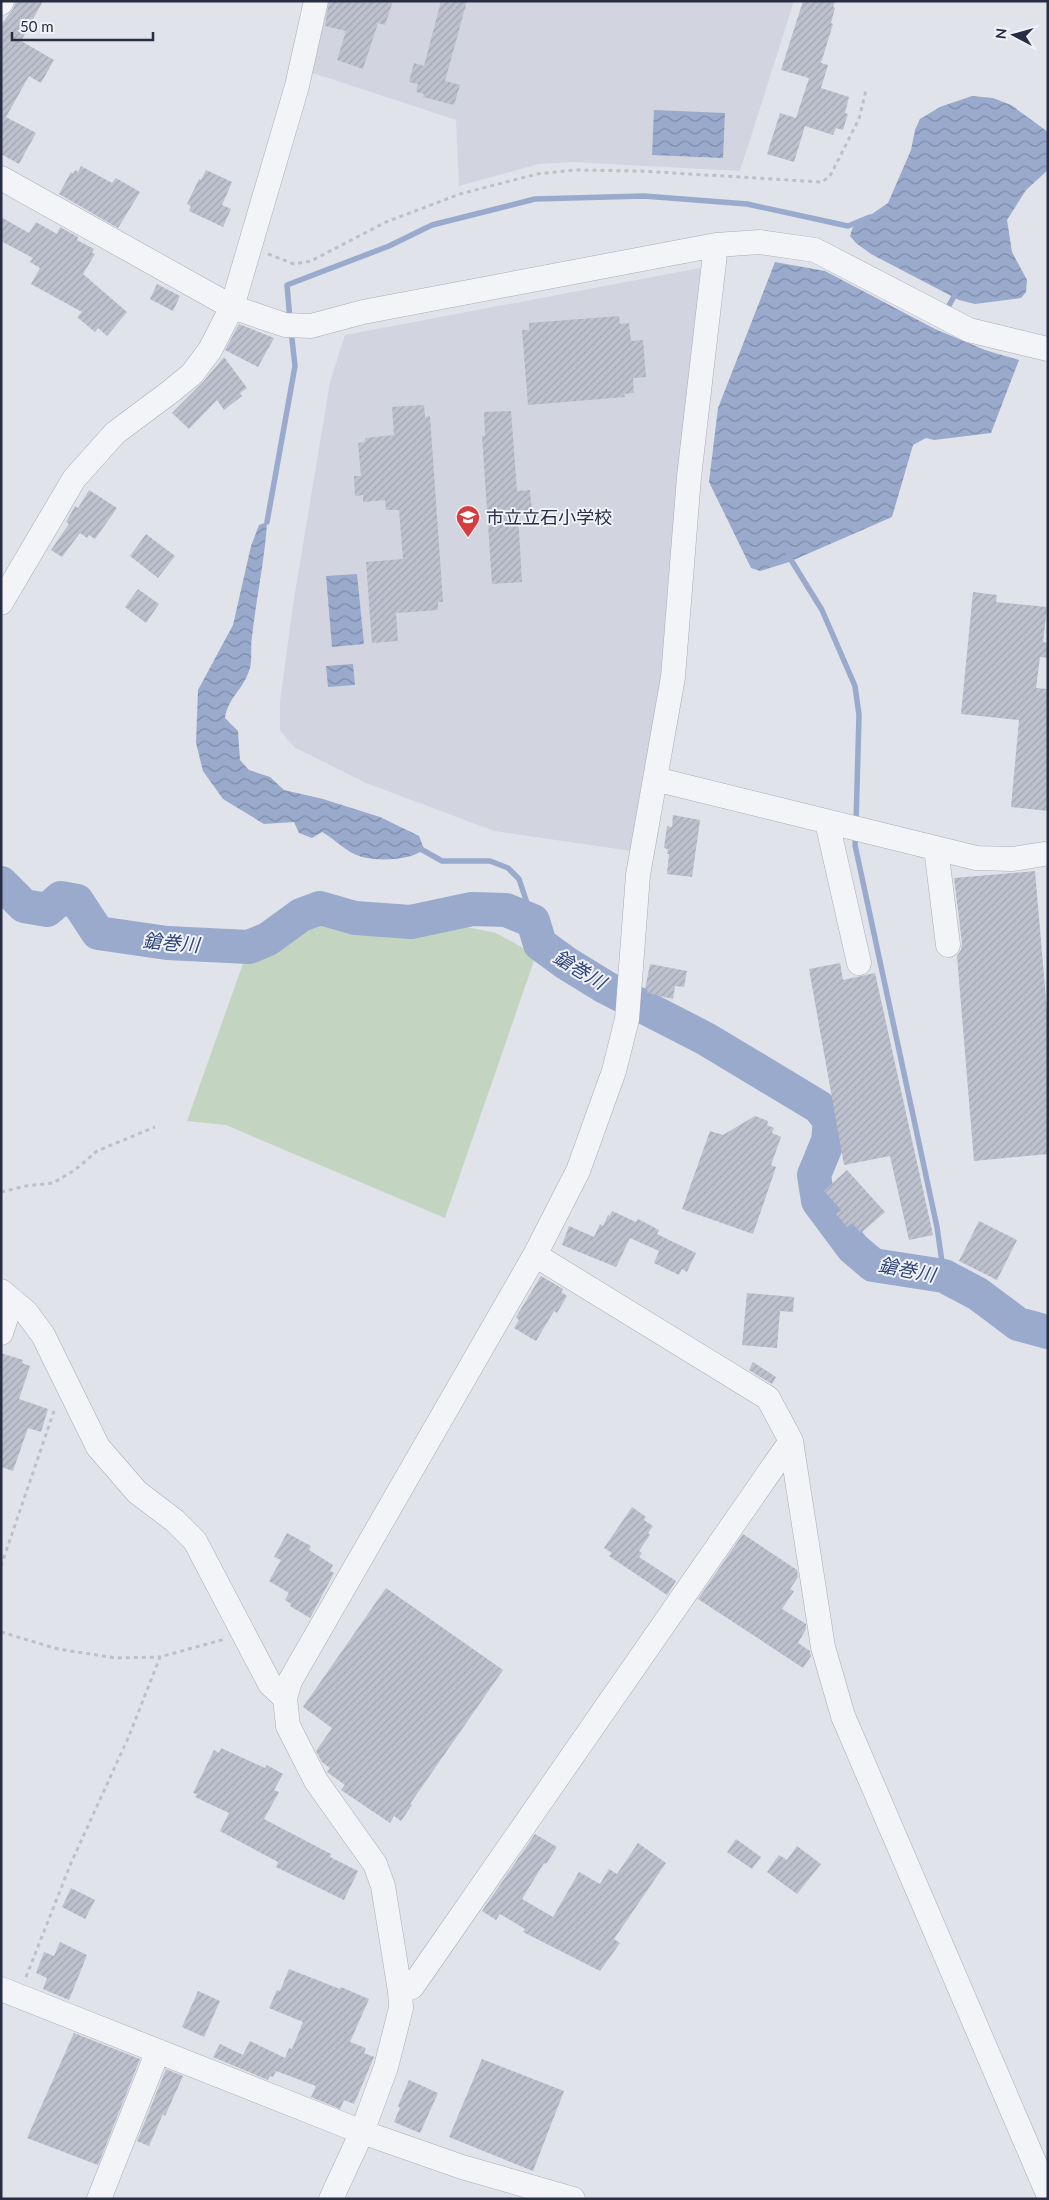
<svg xmlns="http://www.w3.org/2000/svg" width="1049" height="2200" viewBox="0 0 1049 2200" font-family="Lato,'Noto Sans JP',sans-serif">
<defs>
<pattern id="water-waves" width="16" height="10" patternUnits="userSpaceOnUse" patternTransform="scale(1.25)"><rect width="16" height="10" fill="#9ac"/><path d="M0 5q4-4 8 0t8 0" fill="none" stroke="#7d8ba7"/></pattern>
<pattern id="building-hatch" width="6" height="6" patternUnits="userSpaceOnUse" patternTransform="scale(1.25)"><rect width="6" height="6" fill="#bdc1cd"/><path d="M-1 1l2-2M0 6l6-6M5 7l2-2" fill="none" stroke="#a2a6b1"/></pattern>
</defs>
<rect width="100%" height="100%" fill="#e0e3ea"/>
<path fill="#d2d5df" d="M323,1h471l-54,170 -167,-9 -34,2 -80,22 -3,-66 -149,-49z
M700,268l3,17 -33,355 -39,211 -137,-20 -128,-48 -72,-36 -14,-17v-29l13,-96 37,-223 15,-47z"/>
<path fill="#c3d5c1" d="M328,919l47,11 47,-2 35,-3 39,8 40,22 -91,263 -219,-93 -39,-4 58,-163 26,-12 34,-22z"/>
<path fill="url(#water-waves)" d="M972,96l21,2 18,7 37,27v38l-22,20 -19,30 5,32 15,28 -1,12 -5,6 -46,6 -16,-4 -88,-46 -15,-11 -6,-7 3,-9 35,-24 23,-53 4,-20 5,-11 20,-12z
M654,110l71,3 -2,45 -71,-3z
M775,262l50,9 110,58 50,21 34,10 -28,73 -57,7 -8,-2 -13,7 -21,72 -103,45 -29,9 -9,-3 -42,-86 9,-74z
M267,522c-2,37 -11,78 -15,115 -2,11 1,24 -3,34 -7,20 -21,27 -24,47l13,13 2,29 9,10 21,7 14,13 39,9 57,18 39,19 5,13c-13,12 -45,12 -62,8 -15,-4 -27,-18 -40,-25l-10,6 -13,-5 -5,-11 -30,2 -41,-25 -20,-28 -7,-28 2,-53 35,-65 18,-79 8,-21z
M357,574l7,70 -32,3 -6,-71z
M353,664l2,21 -27,2 -2,-21z"/>
<g fill="none" stroke-linecap="round" stroke-linejoin="round">
<path stroke="#9ac" stroke-width="5.5" d="M946,311l11,-20
M290,320l-3,-35 102,-39 43,-21 103,-26 109,-3 103,8 101,22 22,-9
M267,522l28,-156 -4,-36
M788,555l34,55 33,76 4,29 -3,109
M856,833l-1,12 82,382 7,49
M419,848l23,13h48l18,7 11,11 14,42"/>
<path stroke="#9ac" stroke-width="34" d="M1,883l23,23 23,4 14,-12 16,3 21,32 69,10 82,4 19,-8 33,-24 19,-7 35,10 56,4 61,-13 34,1 27,11 7,23 26,19 39,24 101,52 113,68 11,14 -2,20 -14,34 4,26 35,47 20,17 71,11 34,18 40,30 30,8"/>
</g>
<path fill="url(#building-hatch)" d="M16,1h27l-22,40 33,19 -13,23 -12,-7 -23,41 30,16 -17,31 -18,-10v-129l12,-16z
M329,1h64l-8,24 -7,-2 -15,46 -26,-9 9,-29 -21,-5z
M441,1h26l-22,80 15,4 -6,20 -31,-8 1,-3 -8,-2 2,-8 -9,-2 5,-19 10,3z
M803,1h32l-2,6 2,1 -4,15 2,1 -12,39 7,2 -7,23 28,9 -4,16 3,1 -5,16 -7,-2 -3,7 -28,-9 -11,36 -27,-8 13,-41 16,5 13,-40 -28,-8z
M81,166l31,17 4,-5 24,14 -22,36 -59,-34 12,-22 2,2 2,-4 3,2z
M206,170l26,12 -10,23 9,4 -8,18 -34,-16 2,-5 -4,-2 12,-25 2,1z
M1,217l28,16 7,-11 21,12 3,-7 18,10 -1,3 17,9 -2,4 3,1 -12,20 44,38 -20,24 -9,-8 -3,4 -18,-15 5,-5 -51,-28 9,-16 -10,-6 3,-4 -32,-17z
M157,284l23,12 -7,15 -23,-12z
M619,316l1,8 9,-1 2,18 12,-1 3,37 -13,1 1,15 -10,1 1,3 -97,8 -6,-75h7v-7z
M239,324l35,14 -16,29 -33,-17z
M224,357l23,31 -7,5 2,3 -18,14 -7,-10 -28,29 -17,-16 31,-31z
M424,405l1,12 5,-1 13,186h-5v8l-42,3 2,28 -26,2 -6,-81 37,-3 -4,-49h-13l-1,-10 -22,2v-7l-8,1 -1,-20h7l-3,-33 7,-1v-4l29,-3 -2,-28z
M511,411l6,80 13,-1 2,23 -14,1 4,68 -30,2 -10,-148h3l-1,-24z
M89,490l28,18 -22,31 -6,-4 -2,3 -7,-5 -18,24 -11,-7 18,-26 -3,-2 9,-16 3,2z
M146,534l29,22 -17,22 -28,-22z
M138,589l21,15 -13,19 -21,-16z
M973,592l24,3 -1,7 51,5 -4,35 5,1v15l-8,-1 -4,31 12,1v122l-37,-4 8,-87 -58,-6z
M673,815l27,5 -8,57 -25,-3 2,-20h-2l1,-5 -4,-1 3,-22 5,1z
M1035,871l13,151v132l-74,7 -17,-205 4,-6 1,-7 -8,-65z
M840,963l3,17 32,-7 58,262 -24,5 -19,-84 -46,9 -35,-196z
M650,964l37,7 -3,16 -9,-1 -2,13 -26,-6 1,-3 -3,-1z
M755,1116l13,5 -1,4 7,3 -2,5 9,4 -10,28 5,2 -23,67 -71,-25 28,-78 13,4z
M847,1170l38,42 -24,21 -9,-10 -5,4 -11,-13 5,-4 -17,-19z
M612,1211l24,11 2,-3 21,11 -2,4 39,19 -9,19 -5,-3 -3,6 -25,-12 5,-12 -29,-13 -14,29 -54,-22 7,-19 25,11 6,-13 3,2 5,-11 2,1z
M979,1221l38,19 -20,40 -38,-19z
M541,1276l22,13 -2,3 6,4 -10,17 -3,-2 -18,30 -22,-13 5,-8 -3,-3z
M747,1293l47,4 -1,15 -13,-1 -3,37 -35,-3z
M1,1353l22,7 -1,3 8,3 -11,33 29,10 -7,23 -13,-4 -15,43 -12,-4z
M753,1362l23,15 -4,7 -23,-14z
M632,1507l14,10 -2,3 9,6 -5,7 2,2 -11,16 3,2 -3,4 37,24 -9,14 -58,-39 3,-3 -8,-5z
M287,1533l24,13 -2,4 24,15 -3,6 4,2 -24,45 -20,-12 1,-2 -6,-4 4,-7 -20,-12 12,-21 -7,-3z
M743,1534l54,36 1,7 -8,12 4,2 -12,18 24,15v5l-8,14 12,8 1,5 -8,12 -105,-69z
M386,1588l117,82 -93,134 2,1 -11,16 -7,-5 -4,7 -49,-33 4,-5 -18,-13 3,-4 -8,-6 -6,-11 16,-23 -29,-21z
M221,1748l44,20 2,-3 16,9 -9,16 5,2 -15,27 67,35 -1,3 28,14 -14,29 -68,-33 2,-5 -58,-31 9,-18 -34,-16 2,-3 -4,-1 21,-43 5,3z
M535,1834l22,13 -11,17 -2,-1 -22,36 31,18 26,-45 21,12 9,-15 8,5 21,-31 28,20 -52,76 6,4 -20,28 -77,-39 2,-3 -25,-15 -4,6 -14,-9z
M736,1839l25,18 -9,12 -25,-17z
M797,1846l24,18 -24,30 -30,-22 12,-17 8,5z
M71,1888l24,12 -10,19 -23,-12z
M60,1942l27,13 -18,45 -26,-11 4,-11 -11,-5 8,-21 10,4z
M289,1969l51,20 1,-2 28,12 -19,43 16,6 -2,5 10,4 -20,47 -10,-4 -4,9 -29,-12 5,-11 -40,-15 -3,6 -3,-1 -2,4 -55,-23 7,-13 23,11 7,-14 35,17 4,-10 3,1 11,-27 -34,-14 8,-18 3,1z
M198,1991l22,10 -16,36 -22,-10z
M74,2033l66,26 -42,106 -71,-27z
M482,2059l82,32 -31,80 -84,-34z
M166,2069l17,7 -18,40 -2,-2 -14,32 -12,-5z
M409,2080l29,13 -18,40 -26,-11 6,-14 -2,-2z"/>
<g fill="none" stroke-linecap="round" stroke-linejoin="round">
<g stroke="#a8acb8" stroke-width="25">
<path id="minor" d="M1,3l1,-2
M1,178l231,129 53,18 26,1 52,-14 353,-67 44,-3 55,8 154,80 79,19
M1,603l73,-124 41,-46 55,-41 22,-18 18,-24 22,-43 65,-221 19,-85
M655,779l321,79 37,1 31,-5
M827,822l32,141
M936,848l12,97
M535,1255l233,143 23,43 32,206 20,69 205,478
M1,1291l25,21 17,23 55,112 39,45 38,29 20,20 75,143 15,14
M1,1333l11,-33
M1,1989l361,143 100,35 111,32
M400,1991l12,-4 379,-546
M99,2199l59,-148
M331,2199l31,-67 24,-65 15,-59 -1,-17 -17,-105 -8,-22 -59,-83 -28,-55 -3,-28 5,-17 245,-426 43,-84 36,-100 13,-52 11,-144 35,-198 16,-200 27,-232"/>
</g>
<path stroke="#bec0c9" stroke-width="3" stroke-dasharray="4 4" stroke-linecap="butt" d="M268,254l26,10 17,-3 75,-39 74,-28 77,-20 38,-4 65,1 182,11 8,-6 29,-57 7,-29
M1,1192l25,-6 27,-3 22,-13 22,-19 58,-24
M1,1566l54,-158
M1,1632l57,17 58,9 44,-1
M26,1977l45,-114 58,-127 31,-79 65,-18"/>
<use href="#minor" stroke="#f3f4f8" stroke-width="24"/>
</g>
<defs>
<g id="school-pin" transform="scale(1.25)"><path d="M0 17L-7.5 6A9.5 9.5 0 1 1 7.5 6Z" fill="#d73d3e" stroke="#f0f2f7"/><path d="M0-5L7-2L0 1L-7-2ZM-4 1L0 2.5L4 1V4Q0 6-4 4Z" fill="#fff"/></g>
</defs>
<g fill-rule="evenodd">
<use href="#school-pin" x="468" y="517"/>
</g>
<g text-anchor="middle" dominant-baseline="central" stroke-width="4" stroke-linejoin="round" paint-order="stroke">
<g font-size="18" fill="#272d43" stroke="#f0f2f7" text-anchor="start">
<text x="486" y="517">市立立石小学校</text>
</g>
<g font-size="19" font-style="italic" fill="#2f4579" stroke="#f0f2f7">
<text transform="translate(171 942) rotate(5)">鎗巻川</text>
<text transform="translate(580 969) rotate(31)">鎗巻川</text>
<text transform="translate(907 1269) rotate(11)">鎗巻川</text>
</g>
</g>
<rect width="1049" height="2200" fill="none" stroke="#272d43" stroke-width="5"/>
<g transform="translate(1014 35) rotate(276)" stroke="#f0f2f7" stroke-width="4" paint-order="stroke">
<path d="M0-4L9 19L0 12L-9 19Z" fill="#272d43"/>
<text y="-8" font-size="14" font-weight="bold" text-anchor="middle" fill="#272d43">N</text>
</g>
<path d="M12 32v8h141v-8" fill="none" stroke="#272d43" stroke-width="2.5"/>
<text x="20" y="32" font-size="15" fill="#272d43" stroke="#f0f2f7" stroke-width="4" paint-order="stroke">50 m</text>
</svg>
